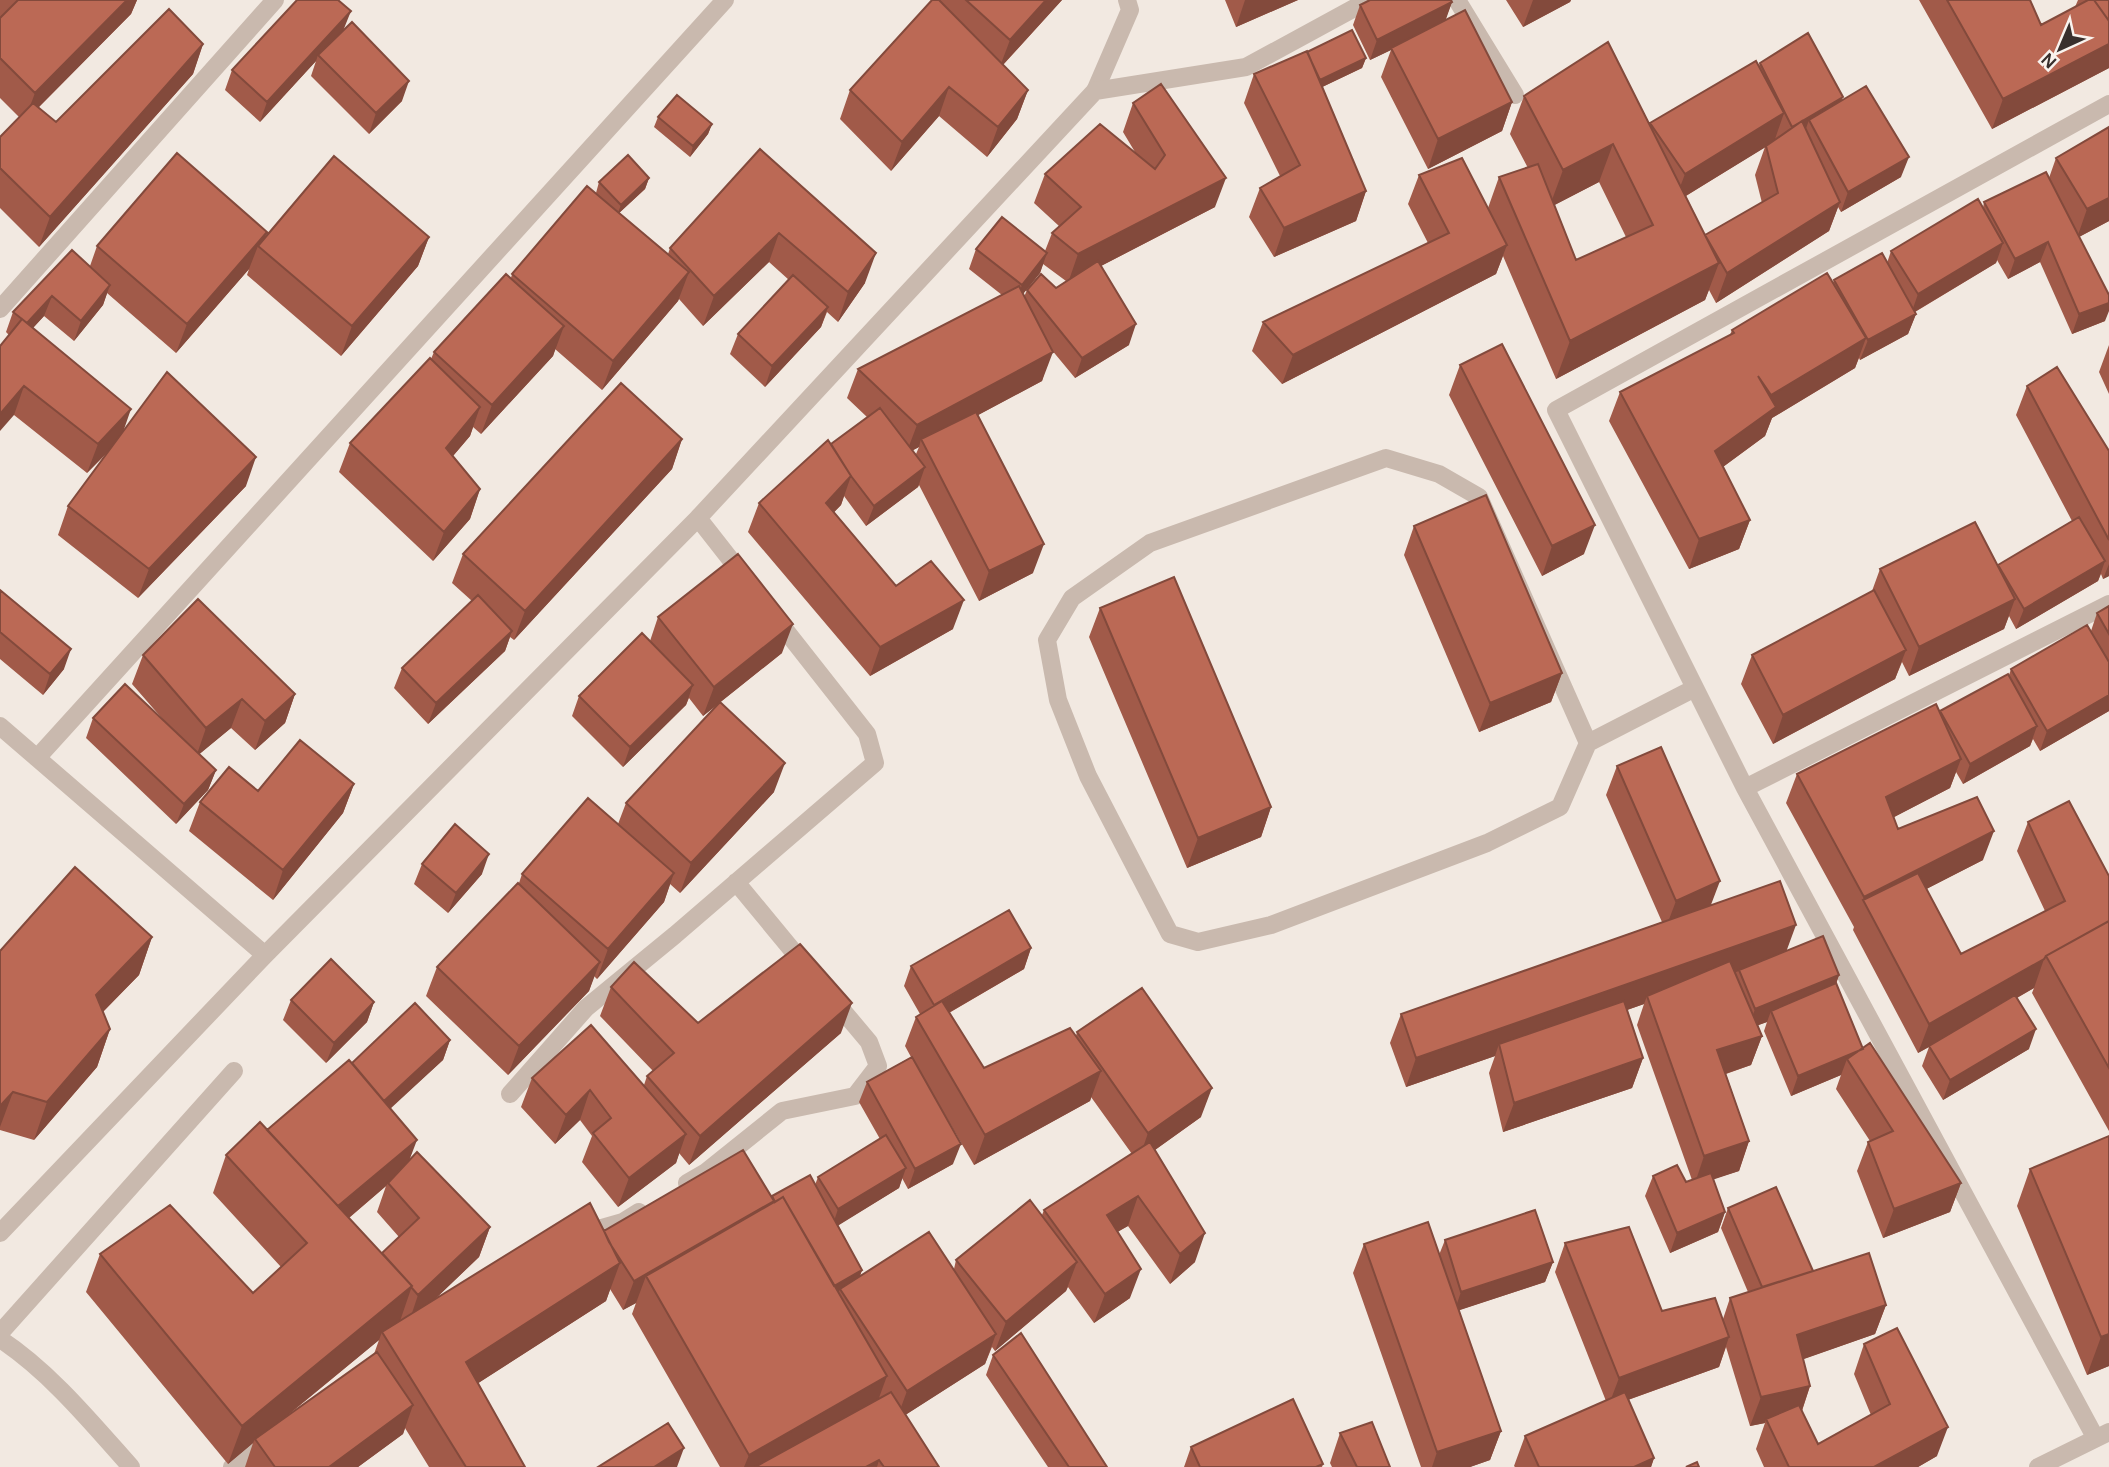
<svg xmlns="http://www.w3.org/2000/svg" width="2109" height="1467" viewBox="0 0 2109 1467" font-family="Karla,sans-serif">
<rect width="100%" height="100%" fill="#f2e9e1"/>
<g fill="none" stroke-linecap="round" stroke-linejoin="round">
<path stroke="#c9b9ae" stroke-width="18" d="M1095,91l35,-81 -3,-10
M0,1333l234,-262
M0,1339c50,33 91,83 131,128"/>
<path stroke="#c9b9ae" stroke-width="18" d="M1457,0l58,95
M0,309l275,-309
M1386,458l53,16 40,23 109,246 -28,64 -73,36 -216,82 -73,17 -28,-8 -82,-158 -30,-76 -11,-60 25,-42 78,-55z
M698,518l47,60
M0,726l265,229
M1588,743l107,-55
M37,758l688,-758
M1745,788l364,-184
M736,882l71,86
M510,1094l76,-86 89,-73 200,-172 -8,-29 -92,-117
M687,1183l19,-11 76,-61 73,-15 23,-30 -9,-24 -37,-44
M0,1233l265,-278 433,-437 397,-427 151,-24 123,-67
M581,1234l42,-12 16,-10
M2095,1437l-350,-649 -189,-378 553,-306
M232,1467l36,-28"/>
<path stroke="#c9b9ae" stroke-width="18" d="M2038,1467l71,-35"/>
</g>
<path fill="#a15a49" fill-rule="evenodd" d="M0,0h137l-6,14 -93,94 18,14 147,-78 -10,30 -154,173 -39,-39v-71l19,-20 -19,-19z
M940,0h122l-59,65 25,25 -11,29 -30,38 -48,-41 -48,55 -51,-52 10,-29z
M1225,0h73l-62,27z
M1506,0h65l-1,2 -47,25z
M1919,0h111l11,25 34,-18 3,-7h31v68l-117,61z
M1452,2l-7,18 67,82 -10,29 -74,38 -47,-92 10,-27 -21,10 -17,-35 7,-20z
M343,30l59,71 -33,33 -58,-58 5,-15 -56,61 -35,-32 7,-20z
M1307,52l59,6 -4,10 -40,19 44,104 -10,30 -82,36 -25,-40 11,-29 20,-12 -36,-73 10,-29z
M1760,63l81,38 60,76 -60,35 -3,-5 -9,24 -113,72 -7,-13 -4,10 -149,79 -53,-123 -7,18 -214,110 -30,-33 11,-29 165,-79 -20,-39 11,-29 69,33 11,-31 29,-9 -18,-34 14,-38 125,28 110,-58zM1765,147l-10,28 7,28 -57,32 -19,-39zM1599,182l27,55 -50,23 -22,-55z
M1133,103l82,104 -114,59 28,79 -54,33 -24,-29 -9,32 -64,34 55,158 -54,28 -60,-116 -1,2 -52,39 -22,-30 -3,9 -7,7 62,74 57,43 -83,47 -122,-144 11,-29 72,-59 36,-27 -20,-19 11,-29 144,-74 -33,-26 7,-20 69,2 7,-18 7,-7 -25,-23 11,-29 90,-22 -12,-20zM1043,264l23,17 -10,7 -29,2 -3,7 -1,-3 17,-21zM919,447l-3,7 -3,-4z
M658,117l54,7 -4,10 -18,23 -36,-30z
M760,149l105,134 -27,39 -11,-10 -6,15 -56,60 -35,-33 8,-20 51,-54 -20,-18 -66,64 -24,-27 -1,2 -76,89 -47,-41 -2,7 -72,78 -8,-7 -3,9 -17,20 27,33 -10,30 -37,42 -94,-89 11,-29 81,-84 3,-7 77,-74 1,-4 84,-81 3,-11 50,-4 -4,11 -26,24 49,41 2,-6z
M2056,158l53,63 -30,16 26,84 -33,13 -32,-72 -32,17 -11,-19 -1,3 -81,49 1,2 -8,20 -48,26 -1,-2 -4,10 -83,50 -7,18 -42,31 27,53 -11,29 -50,20 -80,-148 11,-29 110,-57 2,-5 101,-47 1,-3 53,-17 4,-12 92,-43 1,-6 65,-24z
M265,237h164l-11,29 -77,90 -94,-81 2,-6 -73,84 -69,-60 -4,12 -29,36 -30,-25 -11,12 90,103 123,55 -108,112 -80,-63 10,-29 42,-56 -23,23 -73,-58 -5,-80 -3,-3 7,-20 77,-46 7,-20z
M2109,345v49l-10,-22z
M1460,365l124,189 -42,22 -93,-181z
M2027,386l82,65v125l-6,3 -2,-5 -3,7 -82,48 -7,-13 -5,13 -95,47 -7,-14 -7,17 -122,65 -32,-60 11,-29 120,-64 8,-22 118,-3 74,-45 -56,-106z
M682,439l-10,30 -158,171 -4,-3 -5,14 -77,73 -34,-36 8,-20 70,-67 -20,-18 11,-29z
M1414,526l148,147 -11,29 -72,30 -75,-177z
M0,590l64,79 -21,26 -43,-36z
M2109,606v105l-69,40 -7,-12 -3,7 -67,38 -7,-12 -6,16 -56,29 4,12 85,31 -57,29 35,65 84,-43 -28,-60 11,-29 81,54v255l-77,-138 2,-5 -17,10 12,51 -86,51 -21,-34 7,-19 -11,6 -65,-123 1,-3 -68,-124 11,-29 143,-61 69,-38 2,-6 80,-38 6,-18z
M1100,608l171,199 -10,30 -74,31 -98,-231z
M658,617l124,36 -79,63 -14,-18 -3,7 -63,62 -51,-51 7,-20 71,-55z
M143,655l152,39 -10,29 -30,27 -24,-22 -32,26 17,16 -8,20 -32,34 -90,-86 7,-20 73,5 -34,-39z
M1617,766l94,139 75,46 53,24 -3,9 27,64 98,135 -11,29 -67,26 -26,-67 11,-29 2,-1 -34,-52 5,-14 -50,21 -27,-65 3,-9 -9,3 4,11 -11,29 -25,9 23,67 -10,30 -26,8 12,33 -7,20 -48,21 -25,-57 8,-20 33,6 6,-2 -55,-155 7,-21 -17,6 16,48 -11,30 -129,44 -14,-59 6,-17 -89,31 -16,-44 11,-29 261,-92 -56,-127z
M354,784l-11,29 -70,87 -84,-69 11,-29 58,-11z
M774,792l-94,101 -10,-9 -6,18 -67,77 -3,-3 -5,15 -81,84 -82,-79 11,-29 82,-84 3,-9 96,-50 8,-21z
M422,864l60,10 -34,39 -34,-29z
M152,937l-13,38 -36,37 7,17 -13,38 -63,73 -34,-10v-179z
M1031,948l-7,21 -75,44 35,55 92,-32 1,-4 124,85 -46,33 40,112 -25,22 -42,-58 -10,5 12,67 -36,25 -26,-36 -2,4 -71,60 -3,-4 -7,17 -80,51 34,52h-219l-88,-153 4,-11 -13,7 -13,-21 -4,12 -128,82 47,84h-96l-24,-39 -2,6 -45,33h-113l8,-24 -25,21 -142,-172 14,-38 153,39 28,-26 -68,-74 13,-38 41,-25 85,-67 98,-23 -7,20 -53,48 20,52 80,67 -11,30 -45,43 170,-69 168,-34 43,-12 3,-8 62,-38 -21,-37 8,-20 44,-25 -6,-11 11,-29 4,-3 -16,-28 7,-20zM916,1065l58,100 116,-64 1,-4 41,57 -88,56 -2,5 -86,45 -2,9 -94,7 2,-6 -24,-45 61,-37 3,-10 6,11 45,-25zM386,1186l-9,26 22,25 -17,17 -33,-36zM379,1340l-5,14 -93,67z
M611,987l87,36 143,10 -152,132 -10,-12 -3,10 -58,44 -36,-45 10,-26 -12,-16 -25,24 -34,-37 11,-29 112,7 3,-9 6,-5 -53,-55z
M291,1000l83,2 -7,20 -41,41 -43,-43z
M2109,1136v230l-22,9 -70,-169 13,-37z
M1728,1208l85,63 73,34 -11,29 -72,25 7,27 -8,25 16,33 53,-29 -17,-41 10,-30 73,112 -19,11h-154l-8,-18 9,-26 -15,3 -24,-79 -7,20 -91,33 26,58 -3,9h-136l-1,-1 11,-30 81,-35 -51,-129 10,-29 97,68 61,8 7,-21 18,-6 -27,-64z
M1445,1240l108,22 -8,20 -86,28 42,121 -11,29 -20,7h-49l-68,-194 11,-29 75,11z
M993,1355l114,112h-59l-62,-92z
M1340,1433l50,34h-58l-2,-4z
M1191,1447l132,17 -1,3h-138z"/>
<path fill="#834a3c" d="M127,0h10l-6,14 -107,108 11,-29z
M1046,0h16l-63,69 11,-29z
M1245,0h53l-62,27z
M1533,0h38l-1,2 -47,25z
M1452,2l-7,20 -54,26v2l-21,10 7,-20z
M351,11l-8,20 -25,24 -2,6 -56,61 7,-20z
M203,44l-10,30 -154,173 11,-30z
M2109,44v24l-117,61 11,-30z
M1366,58l-4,10 -46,22 4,-10z
M409,81l-7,20 -33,33 7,-21z
M949,87l-10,29 -48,55 11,-29z
M1028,90l-11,29 -30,38 11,-30z
M1843,97l-8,20 -26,3 -6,17 -11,-10z
M1512,102l-10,29 -74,38 10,-30z
M1784,113l-10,29 -100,61 11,-29z
M712,124l-4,10 -18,23 3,-11z
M1613,144l-14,38 -50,26 14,-38z
M1909,157l-8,20 -60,35 7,-20z
M649,178l-4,11 -28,26 4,-10z
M1226,178l-11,29 -147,76 10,-29z
M1366,191l-10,30 -82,36 10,-29z
M2109,198v23l-32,17 10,-29z
M1840,202l-11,29 -113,72 11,-30z
M267,232l-6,16 -3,-2 -9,23 -73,84 11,-29z
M779,233l-10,29 -66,64 11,-30z
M429,237l-11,29 -77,90 11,-30z
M2048,242l-8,20 -32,17 7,-20z
M2003,243l-7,20 -85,51 7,-20z
M1507,245l-11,29 -214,110 11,-29z
M876,253l-11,30 -27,39 10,-30z
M1047,253l-7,20 -26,32 8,-20z
M1719,263l-14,37 -149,79 14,-38z
M689,272l-11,29 -76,89 11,-29z
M110,285l-7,20 -29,36 7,-20z
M52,296l-8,20 -25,27 8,-20z
M2109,303v8l-4,10 -33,13 7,-20z
M828,307l-7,20 -56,60 7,-21z
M1916,314l-8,20 -48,26 8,-20z
M1136,324l-7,21 -54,33 7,-20z
M564,326l-11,30 -72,78 11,-29z
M1866,338l-11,30 -83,50 -7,18 -60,44 10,-29 48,-35 8,-21z
M1053,352l-11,29 -118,63 -3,-5 -2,8 -13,7 11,-29z
M24,386l-10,29 -14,16v-17z
M480,407l-10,29 -35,41 11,-29z
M131,409l-10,29 -34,35 11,-29z
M682,439l-10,30 -158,171 11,-29z
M256,457l-10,29 -108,112 11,-29z
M925,467l-7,20 -52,39 8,-20z
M851,476l-10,29 -26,27 11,-29z
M480,489l-10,30 -37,42 11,-29z
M1750,520l-11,29 -50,20 10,-30z
M1595,525l-11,29 -42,22 10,-30z
M1044,544l-11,29 -54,28 10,-30z
M2105,561l-7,20 -82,48 8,-20z
M2109,564v12l-6,3z
M2015,599l-11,30 -95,47 10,-29z
M964,600l-11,29 -83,47 10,-29z
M793,624l-11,29 -79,63 11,-29z
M512,631l-7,20 -77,73 8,-21z
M71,649l-7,20 -21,26 7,-21z
M1906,650l-11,29 -122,65 10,-29z
M1562,673l-11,29 -72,30 11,-29z
M693,685l-7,20 -63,62 7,-20z
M295,694l-10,29 -30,27 10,-29z
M2109,695v16l-69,40 7,-20z
M242,699l-11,29 -35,29 10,-29z
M2037,726l-7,20 -67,38 7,-20z
M1961,759l-11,29 -75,39 11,-30z
M785,763l-11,29 -94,101 11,-30z
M216,770l-8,20 -32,34 8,-20z
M354,784l-11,29 -70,87 10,-30z
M1271,807l-10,30 -74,31 11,-30z
M1994,831l-11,29 -111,57 -9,-17 -9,27 10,-30z
M489,854l-7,20 -34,39 8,-20z
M674,873l-10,29 -67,77 11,-30z
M1720,881l-11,29 -44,20 11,-29z
M1796,925l-11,30 -135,47 -3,-6 -3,8 -142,50 -3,-10 -4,12 -89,31 10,-29z
M152,937l-13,38 -57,58 14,-38z
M1031,948l-7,21 -98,57 8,-20z
M2044,959l-10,29 -116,65 11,-29z
M600,962l-11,29 -81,84 11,-29z
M1839,975l-7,20 -61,16 -4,11 -19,7 7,-20z
M374,1002l-7,20 -41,41 8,-20z
M852,1003l-11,30 -152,132 11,-29z
M110,1029l-13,38 -63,73 13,-38z
M2036,1029l-7,20 -86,51 7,-20z
M1762,1036l-11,29 -44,15 10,-30z
M450,1040l-7,20 -67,62 7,-20z
M1863,1049l-16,10 -6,16 -50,21 7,-20z
M1643,1058l-11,30 -129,44 11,-29z
M1101,1071l-11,30 -116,64 11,-30z
M1212,1088l-11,29 -63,45 10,-29z
M590,1090l-10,30 -25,24 11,-29z
M13,1092l-13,35v-21z
M686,1134l-10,29 -58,44 11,-29z
M417,1140l-11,29 -18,14 -2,3 -62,53 10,-29z
M1749,1141l-10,30 -45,15 10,-30z
M961,1144l-8,20 -45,25 7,-20z
M906,1168l-7,20 -68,42 7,-21z
M1961,1183l-11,29 -67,26 11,-29z
M1138,1196l-10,30 -31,18 10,-29z
M774,1201l-119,91 -9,-16 -10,27 -13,7 11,-29z
M1725,1212l-7,20 -48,21 7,-20z
M490,1227l-11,30 -71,68 10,-30z
M1205,1233l-10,29 -25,22 10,-30z
M1077,1262l-11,29 -71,60 11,-29z
M1553,1262l-8,20 -91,30 7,-20z
M620,1263l-14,38 -154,99 14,-38z
M1141,1269l-11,29 -36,25 11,-29z
M862,1270l-7,20 -15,-1 -4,11 -11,-9z
M412,1286l-13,38 -17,8 -3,8 -123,101 -1,-2 -2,4 -25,21 14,-38z
M1886,1305l-11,29 -88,31 10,-30z
M996,1334l-11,30 -89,57 11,-30z
M2109,1334v32l-22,9 14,-38z
M1729,1337l-10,30 -111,40 11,-29z
M887,1376l-14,38 -93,53h-36l5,-12z
M1810,1386l-10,30 -34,3 -1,4 -15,3 11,-29z
M413,1405l-10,29 -45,33h-29z
M1948,1427l-11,29 -19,11h-44z
M1501,1431l-11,29 -20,7h-38l5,-15z
M684,1448l-7,19h-23z
M1654,1458l-3,9h-17z
M879,1460l-2,7h-11z"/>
<path fill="#bb6955" stroke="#834a3c" stroke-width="2" d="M18,0h109l-92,93 -35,-35v-40z
M297,0h41l13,11 -84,91 -35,-32z
M932,0h7l89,90 -30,37 -49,-40 -47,55 -52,-52z
M966,0h80l-36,40z
M1370,0h81l1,2 -75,38 -17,-35z
M1947,0h83l11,25 47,-25h6l15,21v23l-106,55z
M2094,0h15v21z
M169,9l34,35 -153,173 -50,-49v-31l33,-34 23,19z
M1465,10l47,92 -74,37 -47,-91z
M352,22l57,59 -33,32 -58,-58z
M1352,30l14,28 -46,22 -13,-28z
M1808,33l35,64 -51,30 -32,-64z
M1608,42l111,221 -149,78 -71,-164 39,-13 38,96 77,-35 -40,-81 -50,26 -39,-74z
M1307,51l59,140 -82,37 -24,-40 40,-23 -46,-91z
M1756,61l28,52 -99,61 -35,-51z
M1161,84l65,94 -148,76 -26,-21 29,-26 -36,-33 55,-50 55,45 10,-14 -32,-52z
M1866,86l43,71 -61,35 -39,-72z
M677,95l35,29 -19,22 -35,-29z
M1802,121l38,81 -113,71 -22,-38 73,-42 -12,-47z
M2109,127v71l-22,11 -31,-51z
M760,149l116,104 -28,39 -69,-59 -65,63 -44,-48z
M177,153l90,79 -80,92 -90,-78z
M628,155l21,23 -28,27 -22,-23z
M334,156l95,81 -77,89 -94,-80z
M1462,158l45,87 -214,110 -30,-33 186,-89 -30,-58z
M2046,172l63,123v8l-30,11 -31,-72 -33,17 -31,-57z
M587,186l102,86 -76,89 -101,-87z
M1978,199l25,44 -85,51 -27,-43z
M1002,217l45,36 -25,32 -46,-36z
M72,250l38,35 -29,36 -29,-25 -25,27 -14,-11z
M1882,253l34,61 -48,26 -34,-60z
M1098,261l38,63 -54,34 -55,-68 14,-16 15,14z
M1827,273l39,65 -95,57 -13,-19 18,31 -61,44 35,69 -51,19 -79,-147 114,-59 -2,-3z
M506,274l58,52 -72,79 -58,-53z
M793,275l35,32 -56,59 -34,-32z
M1019,286l34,66 -136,73 -59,-56z
M22,319l109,90 -33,35 -74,-58 -24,28v-68z
M1502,344l93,181 -43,21 -92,-181z
M430,358l50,49 -34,41 34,41 -36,43 -94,-89z
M2057,367l52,84v89l-82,-154z
M167,372l89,85 -107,112 -81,-63z
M621,383l61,56 -157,172 -62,-57z
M880,408l45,59 -51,39 -23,-30 -20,-32z
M976,412l68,132 -55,27 -68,-132z
M828,440l23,36 -25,27 70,83 35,-25 33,39 -84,47 -121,-144z
M1486,495l76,178 -72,30 -76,-177z
M2079,517l26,44 -81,48 -26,-44z
M1975,522l40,77 -96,48 -39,-78z
M738,554l55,70 -79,63 -56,-70z
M1174,577l97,230 -73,31 -98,-230z
M0,590l71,59 -21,25 -50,-42z
M1874,590l32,60 -123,65 -31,-60z
M478,595l34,36 -76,72 -34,-35z
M198,599l97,95 -30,27 -23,-22 -36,29 -63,-73z
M2109,606v28l-12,-21z
M2087,625l22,37v33l-62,36 -36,-62z
M642,633l51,52 -63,62 -51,-51z
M2008,674l29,52 -67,38 -30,-53z
M125,684l91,86 -32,34 -91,-86z
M720,702l65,61 -94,100 -65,-60z
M1936,704l25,55 -75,38 12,32 79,-32 17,34 -130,66 -67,-123z
M300,740l54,44 -71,86 -83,-68 29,-35 29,24z
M1661,747l59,134 -44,20 -59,-135z
M588,798l86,75 -66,76 -86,-75z
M2069,801l40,75v45l-63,35 -2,3 -115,65 -66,-124 55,-27 43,81 104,-53 -37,-79z
M455,824l34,30 -33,39 -34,-29z
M75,867l77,70 -56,58 14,34 -63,73 -34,-10 -13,14v-155z
M1780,881l16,44 -380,133 -15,-44z
M518,883l82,79 -81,84 -82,-79z
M1009,910l22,38 -97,57 -23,-39z
M2109,921v147l-63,-112z
M1823,936l16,39 -84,34 -16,-39z
M800,944l52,59 -152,133 -53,-60 27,-23 -63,-66 23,-25 64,61z
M331,959l43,43 -40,41 -43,-43z
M1730,961l32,75 -45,14 32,91 -45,15 -57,-160z
M1836,983l27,66 -65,27 -27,-65z
M1142,988l70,100 -64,45 -71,-101z
M2015,995l21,34 -86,51 -21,-34z
M942,1001l42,67 86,-40 31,43 -116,64 -69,-118z
M1624,1001l19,57 -129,45 -15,-59z
M415,1003l35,37 -66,61 -32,-38z
M591,1025l95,109 -57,44 -36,-45 18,-15 -21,-28 -24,25 -34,-37z
M1870,1043l91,140 -67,26 -26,-67 25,-11 -46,-72z
M912,1057l49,87 -46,25 -48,-87z
M349,1060l68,80 -79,66 -71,-76z
M260,1122l152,164 -170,140 -142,-172 70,-49 83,88 54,-50 -81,-88z
M886,1135l20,33 -68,41 -20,-32z
M2109,1136v198l-8,3 -71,-168z
M1150,1142l55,91 -25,21 -42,-58 -31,19 34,54 -36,25 -61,-84z
M743,1150l31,51 -140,80 -25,-39 -5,-11z
M417,1152l73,75 -72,68 -7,-8 1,-1 -30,-33 37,-35 -31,-35z
M1677,1165l9,17 25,-9 14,39 -48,21 -24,-57z
M810,1175l52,95 -28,16 -51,-89 -8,5 -3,-6z
M1776,1187l37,84 -51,16 -34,-79z
M783,1197l104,179 -138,79 -103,-179z
M1030,1200l47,62 -71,60 -50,-62z
M590,1203l30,60 -154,99 59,105h-59l-84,-135z
M1535,1210l18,52 -92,30 -16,-52z
M1428,1222l73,209 -64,21 -73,-208z
M1629,1227l33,84 53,-13 14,39 -110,41 -54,-135z
M929,1232l67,102 -89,57 -67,-102z
M1869,1253l17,52 -89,30 13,51 -49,11 -31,-99z
M1897,1328l51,99 -74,40h-85l-23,-48 33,-14 19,39 72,-40 -26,-60z
M1021,1333l86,134h-38l-76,-112z
M377,1352l36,53 -84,62h-54l-20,-28z
M891,1392l48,75h-55l-5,-7 -13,7h-111z
M1625,1392l29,66 -20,9h-95l-14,-31z
M1293,1399l30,65 -7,3h-116l-9,-20z
M1372,1422l18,45h-33l-17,-34z
M668,1423l16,25 -30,19h-56z
M1697,1462l2,5h-13z"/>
<g transform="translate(2060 49) rotate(224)" stroke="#f9f3ee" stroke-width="5" paint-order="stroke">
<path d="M0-5L12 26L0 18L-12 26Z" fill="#382f2c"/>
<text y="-10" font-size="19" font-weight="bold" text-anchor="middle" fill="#382f2c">N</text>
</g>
</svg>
